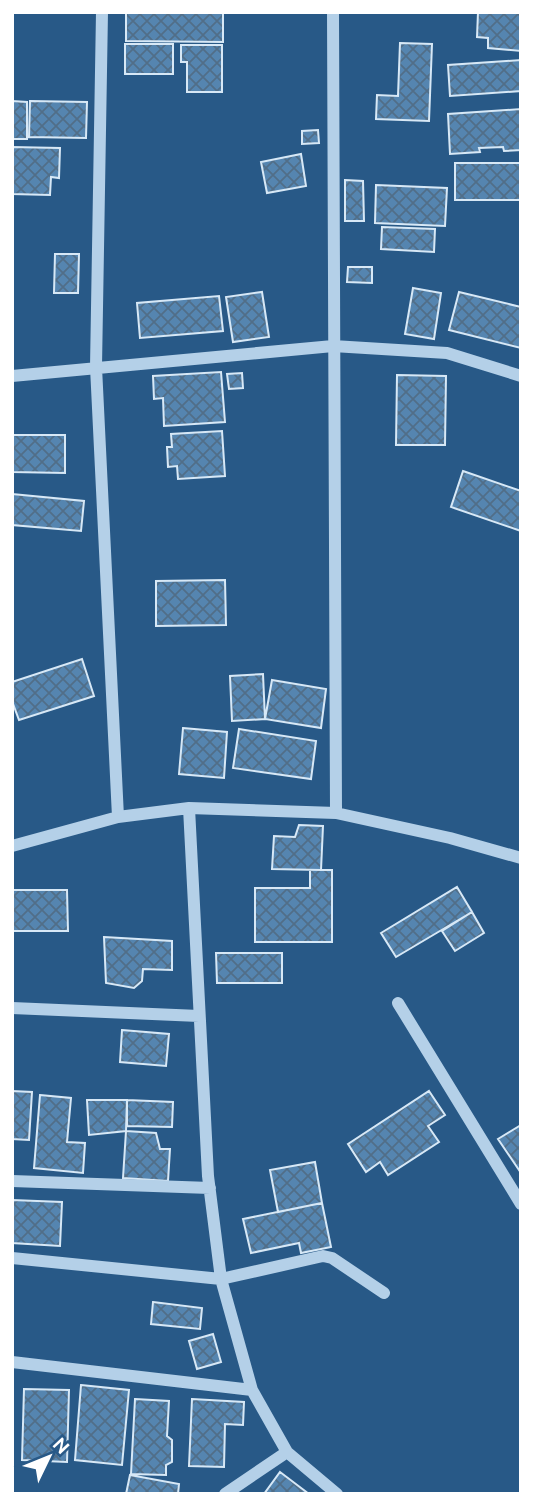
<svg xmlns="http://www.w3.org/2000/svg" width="533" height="1506" viewBox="0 0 533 1506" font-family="Ubuntu,sans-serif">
<defs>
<pattern id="building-cross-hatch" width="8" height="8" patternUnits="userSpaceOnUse" patternTransform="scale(1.75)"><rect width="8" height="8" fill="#5585b0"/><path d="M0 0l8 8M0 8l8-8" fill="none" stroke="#516e88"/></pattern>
</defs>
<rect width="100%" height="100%" fill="#285987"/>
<path fill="url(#building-cross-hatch)" stroke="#d7e8f6" stroke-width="2" d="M126,12h97v30l-97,-1z
M478,12h43v39l-33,-3v-10l-11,-1z
M400,43l32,1 -3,77 -53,-2 1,-24 21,1z
M125,44h48v30h-48z
M181,45h41v47h-35v-30h-6z
M521,60v31l-71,5 -2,-31z
M12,101l15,1v37h-15z
M30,101l57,1 -1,36 -57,-1z
M521,109v41l-17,1 -1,-4 -24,1 1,4 -30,2 -2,-40z
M318,130l1,13 -17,1v-13z
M12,147l48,1 -1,30 -8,-1 -1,18 -38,-1z
M301,154l5,32 -39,7 -6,-31z
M455,163h66v37h-66z
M345,180l18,1 1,40h-19z
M376,185l71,3 -2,38 -70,-3z
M382,227l53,2 -1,23 -53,-3z
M55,254h24l-1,39h-24z
M348,267h24v16l-25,-1z
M413,288l28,5 -7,46 -29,-5z
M262,292l7,45 -36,5 -7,-45z
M459,292l62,15v41l-72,-18z
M219,296l4,35 -83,7 -3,-35z
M221,372l4,50 -61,4 -1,-28 -9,1 -1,-23z
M242,373l1,15 -14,1 -2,-15z
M397,375l49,1 -1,69h-49z
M222,431l3,45 -47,3 -1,-13 -9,1 -1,-20h5l-1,-13z
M12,435h53v38l-53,-1z
M463,471l58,20v40l-70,-24z
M12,494l72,7 -3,30 -69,-6z
M225,580l1,45 -70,1v-45z
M82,659l12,37 -75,24 -7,-19v-19z
M263,674l2,45 -33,2 -2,-45z
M272,680l54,9 -5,39 -56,-9z
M183,728l44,4 -3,46 -45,-4z
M239,729l77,12 -5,38 -78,-11z
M299,825l24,1 -2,44 -49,-1 2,-33 21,1z
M310,870h22v72h-77v-54h55z
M457,887l15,25 -76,45 -15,-24z
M13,890h54l1,41h-55z
M472,912l12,21 -29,18 -13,-20z
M104,937l68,4v29l-29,-1 -1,12 -8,7 -28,-5z
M216,953h66v30h-65z
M122,1030l47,4 -3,32 -46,-4z
M12,1091l20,1 -3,48 -17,-1z
M429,1091l16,24 -17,11 11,16 -51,33 -8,-13 -14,10 -18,-28z
M40,1095l31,3 -4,44 18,1 -2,30 -49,-5z
M87,1100h40l-1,31 -37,4z
M127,1100l46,2 -1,25 -45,-1z
M521,1125v48l-23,-34z
M126,1131l30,2 4,16h10l-2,32 -45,-3z
M315,1162l7,41 -44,9 -8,-42z
M12,1200l50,2 -2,44 -48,-3z
M322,1203l9,44 -30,6 -2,-10 -48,10 -8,-34z
M153,1302l49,6 -2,21 -49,-5z
M213,1334l8,28 -24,7 -8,-28z
M81,1385l48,5 -7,75 -47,-5z
M24,1389l45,1 -2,72 -45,-2z
M135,1399l34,2 -2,35 5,4v22l-6,3v10l-35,-1z
M192,1399l52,3 -1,23 -18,-1 -1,43 -35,-1z
M280,1472l29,22h-45z
M130,1475l49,9 -1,10h-52z"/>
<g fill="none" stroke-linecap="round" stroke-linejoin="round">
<path stroke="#b4d0e8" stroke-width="12" d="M102,12l-6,355 22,450
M333,12l3,801
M12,376l321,-30 114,7 74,23
M189,808l19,368 13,103 31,111 35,62 50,42
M12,846l106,-29 71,-9 147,5 114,25 71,20
M398,1003l123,201
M12,1008l187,8
M12,1181l198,7
M12,1258l209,21 102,-23 9,2 52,35
M12,1362l240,28
M225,1494l62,-42"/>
</g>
<rect width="533" height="1506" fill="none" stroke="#ffffff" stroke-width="28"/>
<g transform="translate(49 1457) rotate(47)" stroke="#285987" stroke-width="5" paint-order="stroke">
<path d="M0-5L12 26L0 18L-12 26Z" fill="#ffffff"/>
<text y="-10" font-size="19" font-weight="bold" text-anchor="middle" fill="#ffffff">N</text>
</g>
</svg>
